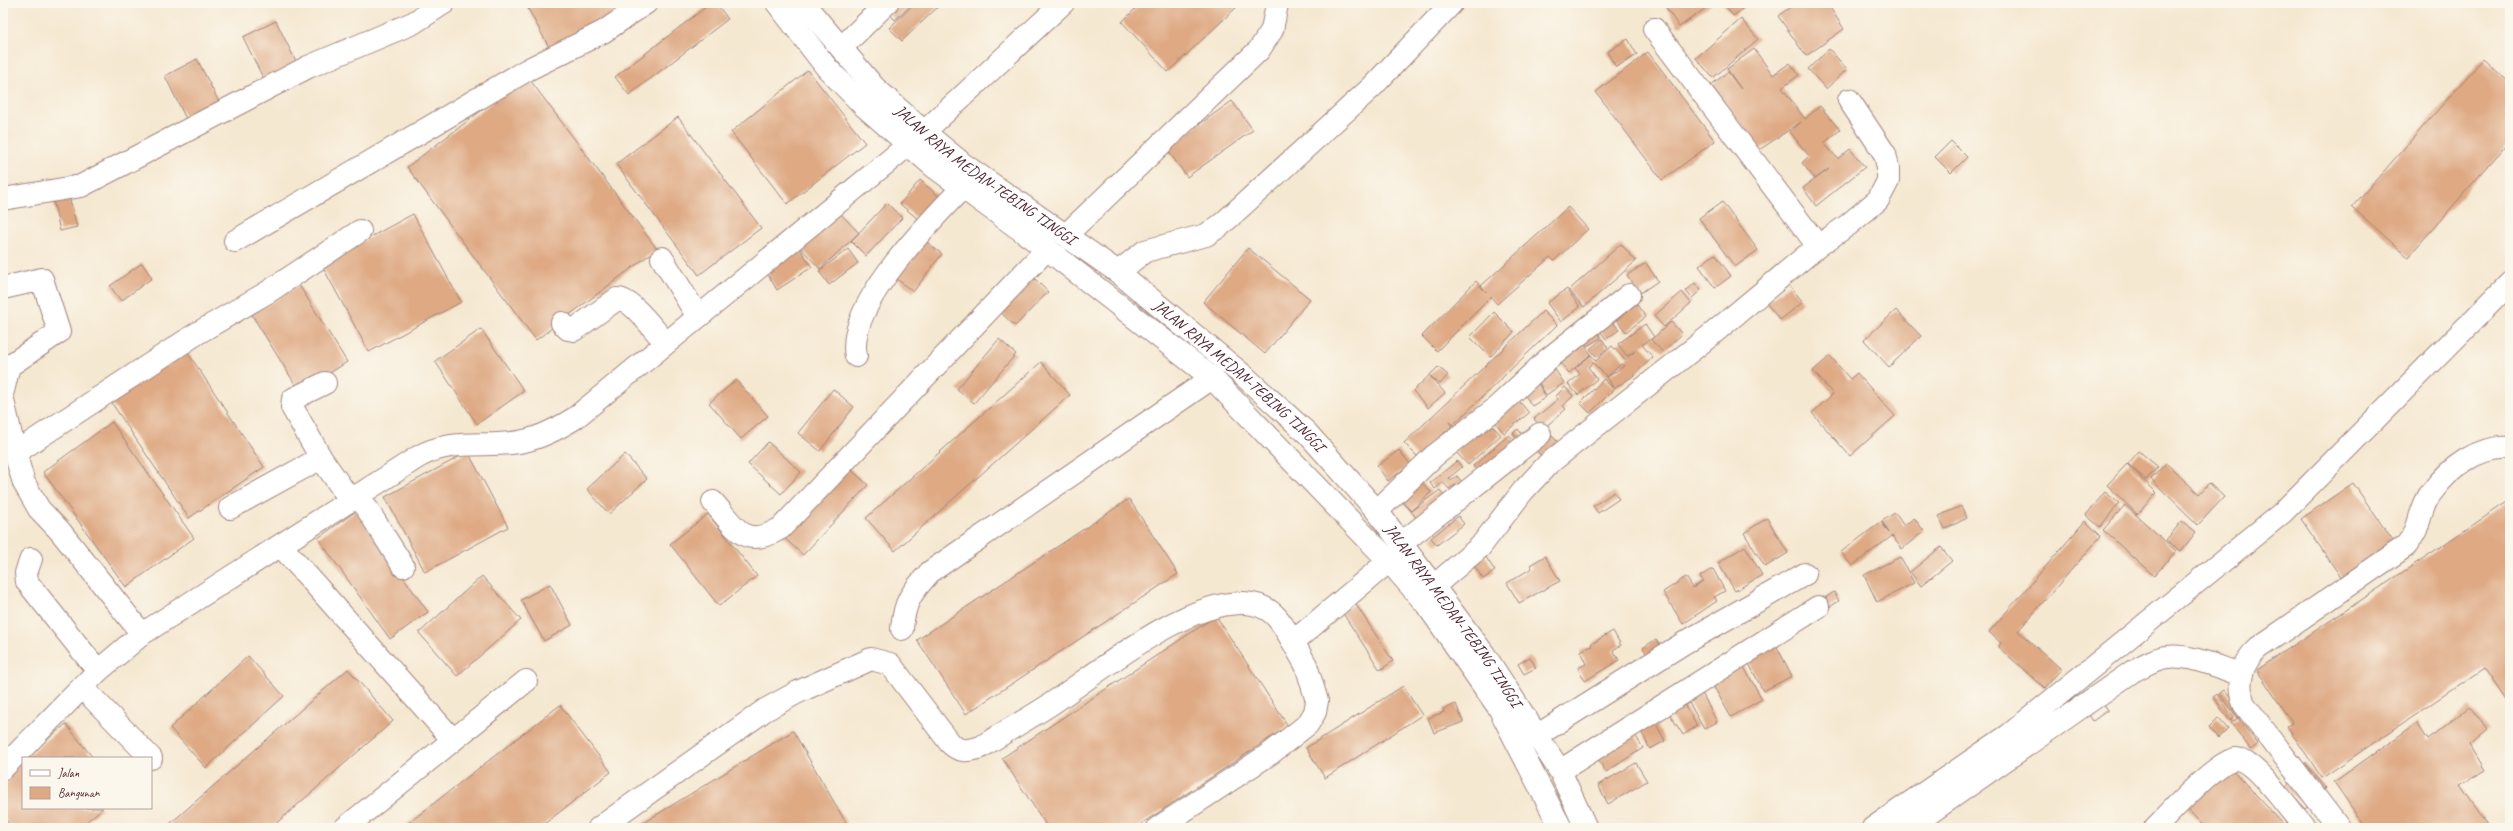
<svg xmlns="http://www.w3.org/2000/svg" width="2513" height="831" viewBox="0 0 2513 831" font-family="Caveat,sans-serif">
<rect width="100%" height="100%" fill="#fbf7ec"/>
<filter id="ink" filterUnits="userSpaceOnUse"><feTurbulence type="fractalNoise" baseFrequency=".025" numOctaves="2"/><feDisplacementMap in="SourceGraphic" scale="8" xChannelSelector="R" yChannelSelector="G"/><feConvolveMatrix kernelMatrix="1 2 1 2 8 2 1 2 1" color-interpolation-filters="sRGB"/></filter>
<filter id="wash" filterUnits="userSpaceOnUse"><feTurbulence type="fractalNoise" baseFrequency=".012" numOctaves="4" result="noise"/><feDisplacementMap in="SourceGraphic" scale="16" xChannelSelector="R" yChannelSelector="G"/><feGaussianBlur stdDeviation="0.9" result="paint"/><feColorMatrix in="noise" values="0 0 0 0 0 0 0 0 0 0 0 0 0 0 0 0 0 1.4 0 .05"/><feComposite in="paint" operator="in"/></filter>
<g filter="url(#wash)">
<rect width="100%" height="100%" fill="#f5e8d1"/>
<g id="blocks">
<path fill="#dea983" d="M525,3h110l-85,46z
M711,3h5l12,16 -99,76 -14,-18z
M892,3h21l-18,17 -10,-11z
M915,3h27l-40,38 -13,-13z
M1141,3h100l-73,69 -46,-50z
M1663,3h50l-34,24z
M1723,3h27l-17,13z
M1796,3h31l17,26 -38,27 -28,-40z
M1741,19l17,20 -45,39 -17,-20z
M276,21l22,45 -33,16 -22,-45z
M1628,39l9,16 -21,12 -9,-15z
M1754,49l19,26 17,-12 9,12 -17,13 23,31 15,-13 20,24 -16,13 14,16 12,-10 15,18 -49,39 -13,-18 26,-19 -14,10 -13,-16 7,-7 -19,-24 11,-10 -42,28 -48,-65 17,-13 13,17 -14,-20z
M1829,49l18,20 -21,20 -18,-20z
M1648,52l67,89 -53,39 -66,-88z
M197,59l24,47 -33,17 -23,-47z
M2483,59l27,24v58l-102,116 -56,-50z
M808,70l57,73 -78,61 -56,-72z
M527,76l130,173 -121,91 -129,-173z
M1232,101l21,29 -66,47 -21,-29z
M678,117l83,111 -62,47 -83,-111z
M1951,141l16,16 -16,16 -16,-16z
M920,180l24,21 -20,23 -24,-20z
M69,196l8,31 -17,4 -7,-31z
M1722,202l36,48 -23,17 -36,-49z
M887,203l15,15 -36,38 -15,-15z
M1568,207l20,22 -34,32 -4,-4 -53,47 -6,-7 -54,54 -15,-15 54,-55 10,11 -5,-6z
M838,211l21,22 -39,36 -20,-22z
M413,214l48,88 -92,50 -48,-88z
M924,240l18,14 -29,38 -17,-14z
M1621,244l15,17 -52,46 -15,-17z
M798,246l14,21 -35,23 -13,-22z
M1248,248l62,51 -45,55 -62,-52z
M848,249l10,14 -29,22 -10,-14z
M1715,254l16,22 -16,12 -16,-22z
M142,263l10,15 -31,23 -11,-15z
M1646,263l12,18 -19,13 -12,-19z
M1028,272l20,20 -33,34 -20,-19z
M1695,283l6,7 -9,8 -6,-7z
M299,285l48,77 -47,30 -48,-77z
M1789,285l14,17 -23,18 -14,-17z
M1567,289l13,18 -19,15 -14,-19z
M1682,292l9,11 -27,24 -10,-11z
M1631,297l15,20 -20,15 -15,-20z
M1896,310l25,26 -32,31 -25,-27z
M1543,311l14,14 -104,100 -5,-4 4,5 -34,31 -14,-14z
M1494,312l20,20 -24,25 -20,-20z
M1608,316l11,14 -13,9 -10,-14z
M1671,322l11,12 -19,18 -12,-12z
M1645,324l9,13 -12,8 11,12 -20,19 -19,13 -7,-12 17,-11 -3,-2 -14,13 -14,-14 -5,4 9,12 -19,16 -10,-11 12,-10 -5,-6 16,-13 5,6 16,-15 13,14 10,-9 -8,5 -9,-12z
M1595,326l6,12 -14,8 -6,-12z
M481,329l43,62 -47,33 -42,-63z
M999,339l17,15 -42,49 -17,-14z
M1602,339l6,9 -11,9 -7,-8z
M1583,345l-4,5 5,-5 7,9 -22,19 -13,-16z
M184,347l80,120 -75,51 -80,-119z
M1830,356l20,23 7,-6 38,43 -45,40 -38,-43 21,-19 -20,-23z
M1041,362l29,33 -175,156 -29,-33z
M1552,365l12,18 -18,12 -11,-19z
M1438,367l10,8 -8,9 -10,-8 15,17 -17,15 -15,-17z
M1604,379l10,10 -24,24 -10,-10z
M736,380l32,36 -27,23 -32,-36z
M1536,380l10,17 -14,9 -11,-17z
M1565,387l8,9 -10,10 3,3 -23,20 -9,-10 24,-20 -3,-2z
M833,389l21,18 -34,44 -22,-18z
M1515,396l14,17 -25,20 -13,-16z
M1488,421l13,14 -33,30 -13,-14z
M112,422l82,116 -68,49 -83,-115z
M1518,429l7,10 -5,4 -7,-10z
M1550,434l9,9 -15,15 -10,-9z
M1509,435l9,9 -36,31 -9,-9z
M768,442l33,30 -20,22 -33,-30z
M1399,450l11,14 -22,17 -11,-15z
M2139,451l19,16 -12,13 -18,-16z
M468,452l40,75 -83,45 -40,-75z
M625,454l22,25 -38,35 -22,-25z
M1457,461l5,6 -13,11 2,3 6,-5 11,13 -6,5 -7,-9 -6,4 -6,-7 -8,7 -5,-6z
M2166,463l33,31 10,-11 15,14 -26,28 -47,-46z
M2127,464l30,29 -20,21 -30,-29z
M846,465l22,20 -65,70 -22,-20z
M1416,476l15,16 -20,19 -15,-16z
M2353,483l44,64 -52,36 -44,-64z
M1440,490l7,10 -29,20 -7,-9z
M1614,492l5,7 -21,14 -5,-7z
M2105,492l14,11 -19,24 -14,-12z
M1129,499l49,75 -212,140 -49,-74z
M2510,500v206l-26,-38 -162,110 -35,-52 5,-3 -35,-53z
M2125,505l51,46 -22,25 -51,-46z
M1961,506l6,12 -22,11 -6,-13z
M356,511l72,101 -38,27 -72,-101z
M1895,513l9,13 10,-8 10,13 -22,18 -10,-13 -40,30 -11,-14 40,-30 8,11 -7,-12z
M708,514l49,62 -38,30 -49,-62z
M1458,516l6,8 -27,21 -6,-7z
M1767,518l21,35 -23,14 -21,-34z
M2085,521l16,15 -83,95 43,38 -16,19 -47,-41 3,-4 -12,-11z
M2182,521l14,11 -15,19 -15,-11z
M1745,546l17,29 -27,16 -17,-28z
M1941,547l11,14 -31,25 -11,-14z
M1484,554l11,17 -12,8 -11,-17z
M1545,556l15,25 -41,22 -12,-20 25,-15 -2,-3z
M1900,557l14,26 -37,19 -13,-27z
M1713,569l12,22 -11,6 3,4 -34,23 -20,-32 23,-15 7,11 10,-7 -3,-5z
M482,576l39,44 -64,56 -38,-43z
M550,584l22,41 -28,16 -23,-41z
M1834,592l5,9 -11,7 -6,-8z
M1355,603l38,58 -13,9 -38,-58z
M1216,616l72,110 -153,102h-87l-46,-70z
M1613,631l8,14 -8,5 6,10 -34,21 -7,-13 8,-4 -6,-13 12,-5 -1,-2z
M1656,639l6,8 -13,10 -6,-9z
M1774,641l18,35 -29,15 -18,-35z
M248,656l36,40 -78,72 -36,-40z
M1530,657l6,11 -12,6 -6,-10z
M1741,662l21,37 -31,18 -21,-37z
M348,669l45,52 -122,107h-106z
M1403,686l19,29 -97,63 -19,-30z
M2224,690l19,24 -5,4 -19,-24z
M1701,691l16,31 -13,7 -17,-30z
M2217,694l17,24 -4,3 -17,-24z
M1682,701l15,25 -14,9 -16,-25z
M2102,701l6,9 -15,11 -6,-9z
M1456,704l7,18 -29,11 -6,-15 16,-6 -1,-3z
M560,705l51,67 -72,56h-137z
M2470,706l18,24 -18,15 15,25 -25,15 30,43h-124l-32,-46 83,-59 11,17z
M1653,718l12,23 -15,8 -12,-24z
M2218,718l10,11 -9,9 -10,-11z
M2238,718l20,26 -7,6 -20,-27z
M66,724l27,34h-68z
M1632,730l11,18 -37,24 -12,-19z
M793,731l56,97h-214z
M23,760v48h80l-24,20h-67l-9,-12v-40z
M1636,763l11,18 -39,23 -10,-19z
M2305,763l21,25 -5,4 -22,-24z
M2228,765l59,63h-82l-20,-22z
M2292,781l20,22 -6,6 -21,-22z"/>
</g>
</g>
<g filter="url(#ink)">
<use href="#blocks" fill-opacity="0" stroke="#a0847e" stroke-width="1"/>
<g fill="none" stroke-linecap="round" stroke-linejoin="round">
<g stroke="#a0847e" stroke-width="24">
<path id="minor" d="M1654,29l164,217
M841,48l46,-45
M3,199l78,-13 227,-119 105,-44 31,-20
M1066,235l193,-185 13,-20 5,-26
M235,241l292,-171 76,-38 43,-29
M662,258l36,59
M1118,272l27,-21 61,-16 15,-10 151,-138 80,-84
M3,288l39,-9 17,53 -50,34 -6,25
M562,323l6,6 6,1 43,-31c15,-1 38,33 49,44
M856,356c-11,-50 73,-133 106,-168
M325,383l-32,16 -1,8 29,51 30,43
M3,400l12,53
M359,496l44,70
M713,502c24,27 31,48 68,26l266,-279
M230,508l91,-50
M1377,511l57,-55 61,-47 52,-49 82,-65
M1403,542l137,-108
M281,546l172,194
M31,559l-5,14 1,9 71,89
M1435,585l45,-38 43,-56 25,-27 163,-129 107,-89 30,-21 30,-25 10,-19v-13l-3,-14 -36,-54
M902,629c2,-28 10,-37 28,-57l282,-194
M142,634l-82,-103 -21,-22 -15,-26 -9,-30 181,-119 72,-42 92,-61
M82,687l69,71
M1538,735l146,-92 121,-69
M3,768l95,-97 44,-37 276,-177c34,-20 70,-8 106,-16 19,-4 35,-13 51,-23l349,-286 139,-129
M1560,771l258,-164
M345,828l181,-147
M599,828l166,-118 33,-18 73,-33 19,5 60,79c10,10 18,8 31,4 22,-14 45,-27 67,-41 50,-33 135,-105 196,-103 28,1 37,18 49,39l96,-81
M1158,828l113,-75 37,-29 7,-12 2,-11 -11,-36 -13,-23
M1873,828l136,-93 273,-222 228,-230
M1908,828l225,-157c10,-5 22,-13 34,-14 24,-3 53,11 75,18
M2155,828c14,-14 64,-69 81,-69 19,1 56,54 69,69
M2339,828l-95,-124c-8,-20 -2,-42 14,-56l148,-102c4,-6 9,-12 11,-19 4,-11 6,-24 14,-34 18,-25 48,-48 79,-45"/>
</g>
<g stroke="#a0847e" stroke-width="24">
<g id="highway">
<path d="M777,3l50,65 37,38 69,60 114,83 165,129 177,183 38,44 72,103 62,120"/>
<path id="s1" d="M803,3l72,85 49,44 39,32 155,108 126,104 63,57 70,78 107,143 76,117 26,57"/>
</g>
</g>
<use href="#minor" stroke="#fff" stroke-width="22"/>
<use href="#highway" stroke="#fff" stroke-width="22"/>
</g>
</g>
<g text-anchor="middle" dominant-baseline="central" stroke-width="3.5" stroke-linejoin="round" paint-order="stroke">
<g font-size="16" fill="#4a1f2b" stroke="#fbf7ec">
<text stroke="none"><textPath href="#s1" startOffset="252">JALAN RAYA MEDAN-TEBING TINGGI</textPath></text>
<text stroke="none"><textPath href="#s1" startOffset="576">JALAN RAYA MEDAN-TEBING TINGGI</textPath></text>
<text stroke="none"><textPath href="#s1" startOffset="899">JALAN RAYA MEDAN-TEBING TINGGI</textPath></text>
</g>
</g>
<rect width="2513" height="831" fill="none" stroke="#fbf7ec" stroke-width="16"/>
<rect x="22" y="757" width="130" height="52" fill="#fbf7ec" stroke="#b4a19f"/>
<rect x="30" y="770" width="20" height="6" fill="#ffffff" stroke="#b4a19f"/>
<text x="58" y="777" font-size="12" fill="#4a1f2b">Jalan</text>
<rect x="30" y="787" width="20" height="12" fill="#dea983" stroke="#b4a19f"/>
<text x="58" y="797" font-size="12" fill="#4a1f2b">Bangunan</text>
</svg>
